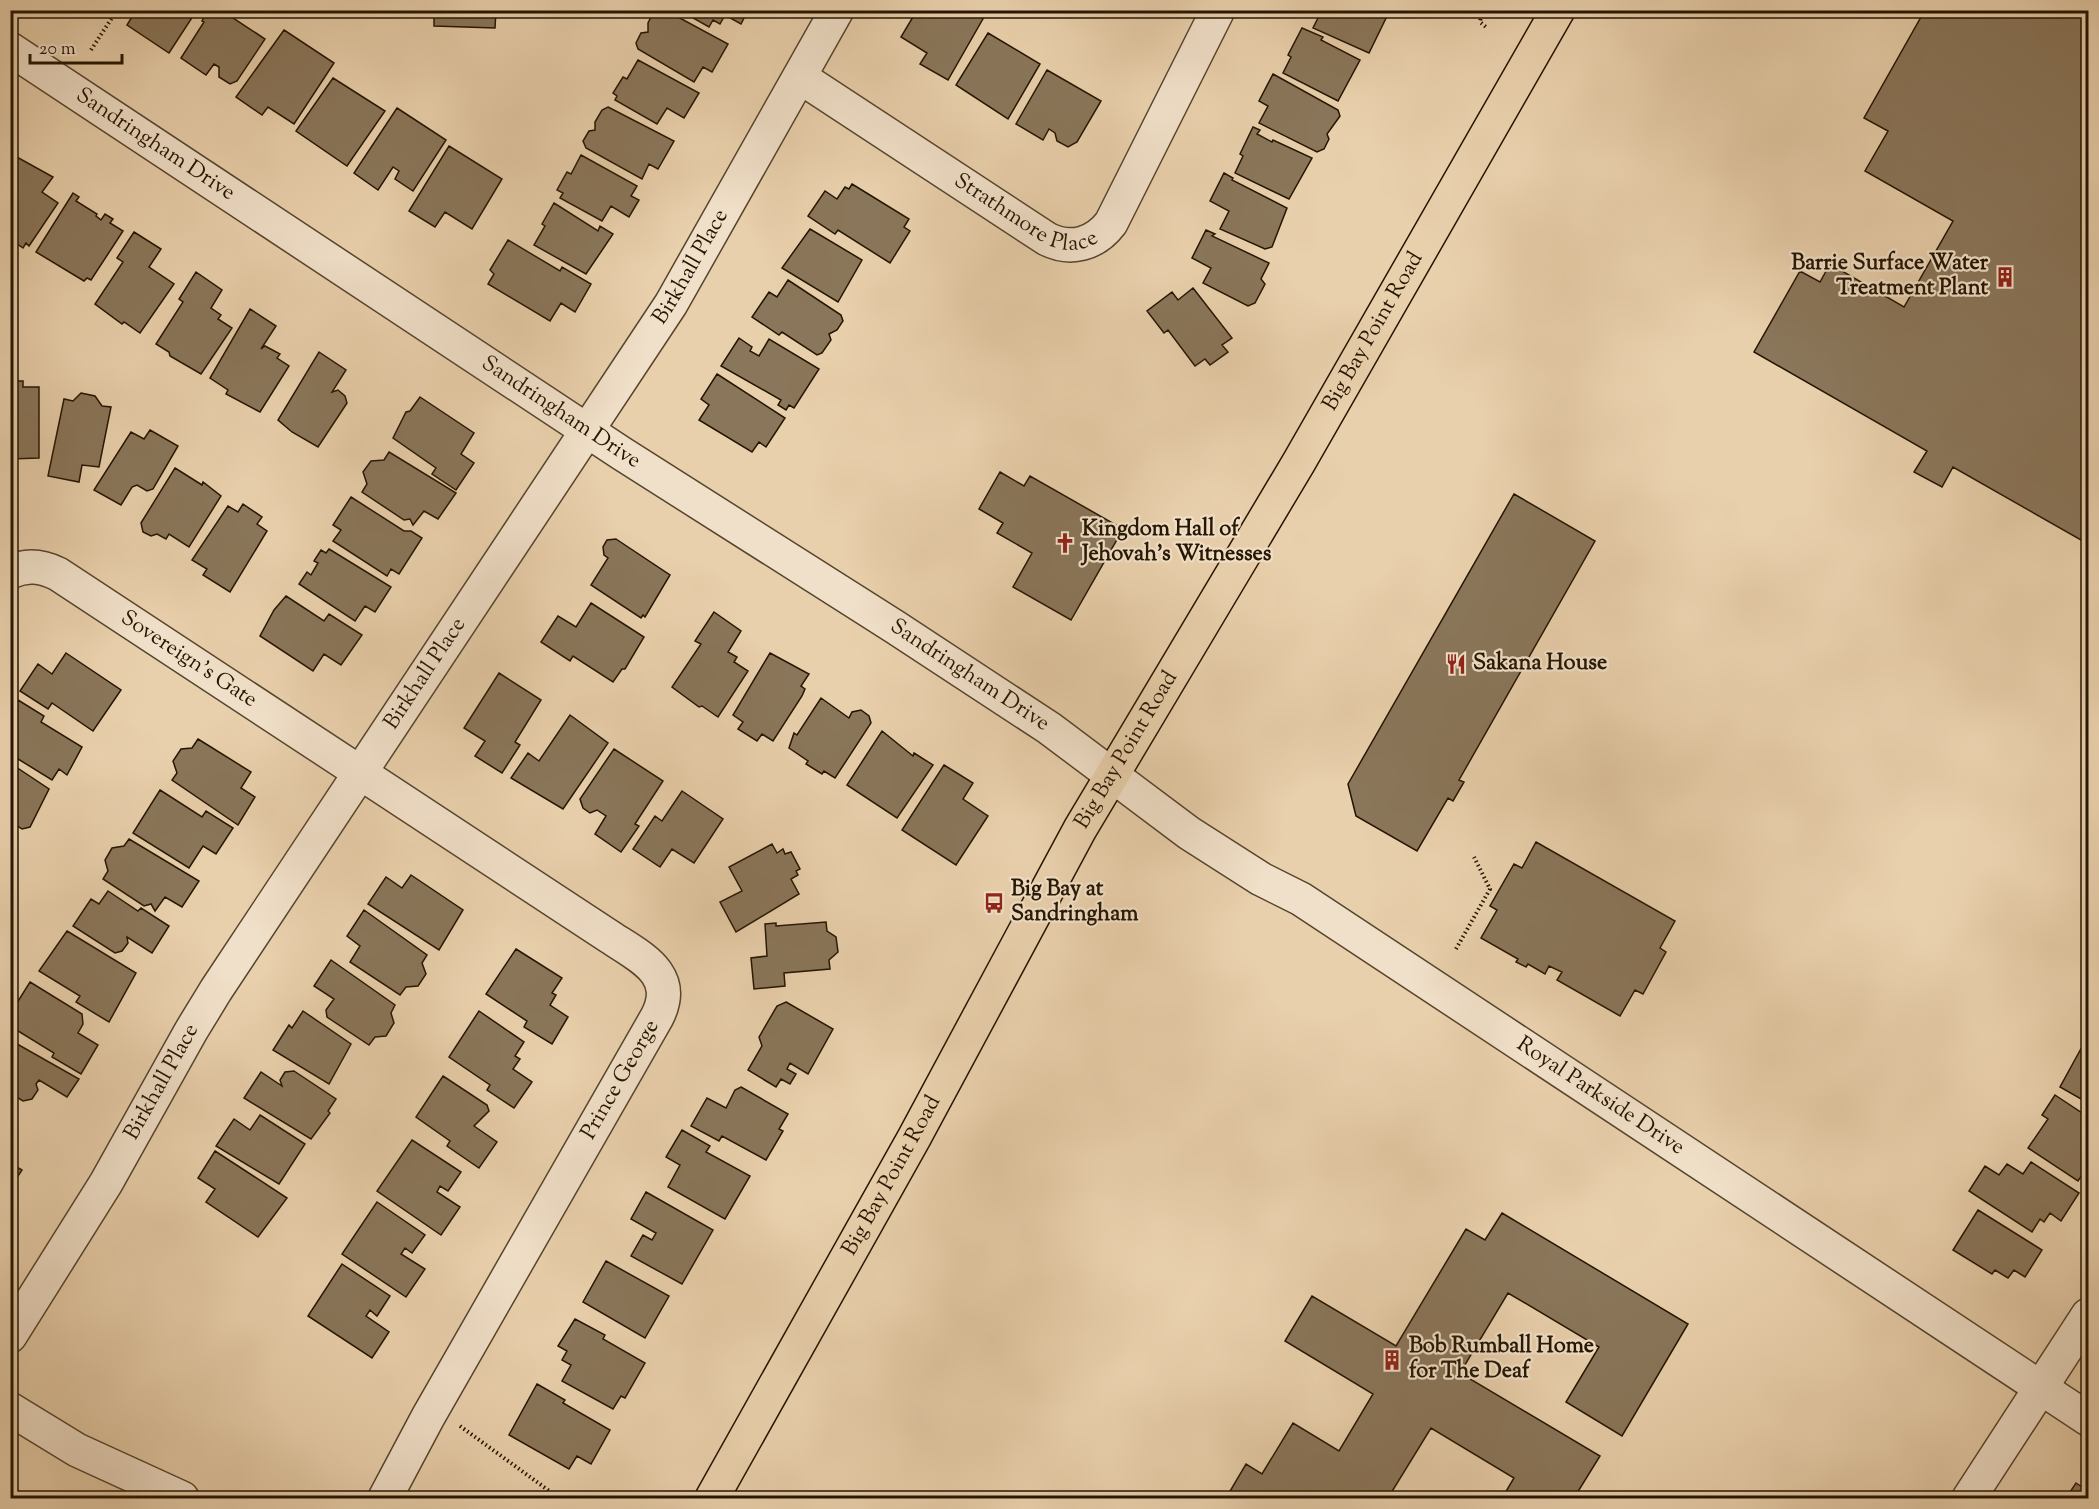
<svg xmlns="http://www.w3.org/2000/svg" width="2099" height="1509" viewBox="0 0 2099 1509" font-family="'Sorts Mill Goudy',serif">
<rect width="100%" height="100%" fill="#e9d0ac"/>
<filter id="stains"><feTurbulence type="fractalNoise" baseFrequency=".00333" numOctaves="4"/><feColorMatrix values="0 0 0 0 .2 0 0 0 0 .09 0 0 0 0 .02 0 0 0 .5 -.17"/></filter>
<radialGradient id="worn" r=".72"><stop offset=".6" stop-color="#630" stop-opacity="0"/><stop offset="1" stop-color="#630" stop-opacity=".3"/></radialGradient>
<path fill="#8a765a" stroke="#241501" stroke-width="1.5" d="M136,10h61l-28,43 -42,-28z
M208,10h13l44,29 -28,42 -7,3 -11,-7v-10l-5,-3 -8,11 -25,-17 23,-36 -2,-1z
M434,10h62l-1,18 -61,-2z
M665,10l63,34 -16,28 -9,-5 -9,15 -56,-33 -2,-6 5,-10 7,-1v-9l6,-12z
M679,10h69l-7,14 -16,-9 -5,9 -7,-4 -4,7z
M917,10h71l-40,70 -28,-16 7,-11 -26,-16z
M1322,10h68l-21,43 -56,-25z
M1925,10h163v534l-135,-77 -11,20 -28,-15 13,-21 -173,-99 46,-81 20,11 10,-18 74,43 49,-86 -88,-50 23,-40 -24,-13z
M1302,28l21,9 -2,3 39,20 -22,41 -55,-28 8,-16 -3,-2z
M284,30l50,33 -40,61 -26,-17 -6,8 -26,-18z
M988,33l52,31 -32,55 -52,-34z
M638,60l61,33 -15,25 -17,-10 -10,16 -42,-24 2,-4 -4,-3 10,-16 4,2z
M1047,70l54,31 -24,41 -9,5 -11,-6 -2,-8 -6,-4 -6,11 -27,-16z
M1273,74l65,36 2,6 -13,18 2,5 -5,10 -7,3 -58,-29 9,-17 -9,-5z
M333,78l52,33 -38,55 -51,-35z
M608,107l66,34 -16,28 -9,-5 -7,15 -56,-31 -3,-7 6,-10 6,-1v-8l7,-12z
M397,108l49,32 -33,51 -18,-12 4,-8 -6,-4 -15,23 -24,-17z
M1253,127l7,3 -3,4 15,8 1,-2 39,18 -23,41 -54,-26 8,-17 -3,-2z
M449,146l53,33 -30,50 -27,-17 -10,15 -26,-16z
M581,155l56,31 -6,10 8,4 -10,17 -18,-11 -9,15 -42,-23 3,-5 -6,-3 10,-18 4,2z
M15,156l38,21 -11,15 16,11 -29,43 -3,-3 -3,5 -13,-9v-76z
M1224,173l9,5 -1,2 55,28 -15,39 -7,2 -45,-20 9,-18 -19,-10z
M852,184l57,35 -5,8 6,4 -20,32 -52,-33 -3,4 -27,-18 17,-25 12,8 8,-12 4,2z
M73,193l6,4 -3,4 21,13 -1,2 5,4 4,-6 8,5 -3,4 13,8 -32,49 -4,-2 -3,3 -48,-29z
M554,203l44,28 2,-5 13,8 -27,40 -52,-29 11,-19 -3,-2z
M810,229l52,31 -24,42 -56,-34z
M1206,230l9,4 -3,2 57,27 -8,16 4,5 -10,19 -7,3 -45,-23 8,-15 -19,-10z
M134,232l27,17 -12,18 25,17 -34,49 -16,-11 -2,2 -27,-20 28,-42 -6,-4z
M508,240l52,31 2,-4 29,17 -16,28 -14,-9 -11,18 -62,-37 6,-10 -4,-4z
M196,272l26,18 -11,18 10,7 -3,4 14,9 -31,46 -31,-18 -1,-4 -13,-8 27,-42 -4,-3z
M788,280l53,35 2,6 -6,9 -8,4 2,6 -9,13 -5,2 -35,-23 -3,3 -27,-18 17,-25 8,5z
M1193,288l39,50 -10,7 6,7 -18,13 -5,-6 -10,7 -27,-36 -4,3 -17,-22 25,-19 6,8z
M250,309l26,17 -15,23 4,-3 15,8 -3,4 12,8 -29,46 -34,-18 2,-4 -18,-12z
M739,338l13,9 -2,4 9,5 10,-17 50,30 -25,39 -5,-3 -3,5 -8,-5 3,-5 -60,-34z
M319,352l27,18 -14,22 6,-2 7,6 2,7 -29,44 -26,-15 -14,-12z
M717,374l68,44 -19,29 -7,-5 -7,10 -53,-32 10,-15 -8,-6z
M10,381h13v6h16v71l-29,1z
M81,393l14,3 7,10 9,1 -12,60 -17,-2 -3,17 -31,-6 16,-77 9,2z
M420,397l54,36 -13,21 13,9 -18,27 -24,-16 4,-6 -43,-30 13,-26 4,-1z
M150,430l28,16 -25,43 -6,2 -10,-6 -5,2 -11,18 -27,-15 37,-58 13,7z
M389,452l67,41 -18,26 -14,-8 -11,14 -3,-6 -6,1 -42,-28 5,-8 -4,-12 8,-11 13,-1z
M175,468l27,17 1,-3 18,14 -32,51 -20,-13 -3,5 -9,-5 -6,2 -8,-4 -2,-9z
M1000,472l24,14 6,-10 93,53 -52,91 -58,-33 19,-34 -35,-20 6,-10 -24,-14z
M1514,494l81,47 -136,239 5,2 -11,19 -5,-3 -31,53 -61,-35 -8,-32z
M351,497l53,34h7l11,7 -23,36 -8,-5 -4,7 -54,-35 8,-11 -8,-5z
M243,504l19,13 -5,7 10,7 -37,61 -27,-17 4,-6 -15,-9 36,-54 10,6z
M616,539l54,36 -25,42 -2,-2 -2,3 -50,-33 17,-27 -4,-3 -1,-8 4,-7z
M329,549l62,38 -16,25 -10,-6 -10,15 -56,-37 8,-12 4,3 7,-12 -4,-2 7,-11 5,3z
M286,596l38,25 5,-7 33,21 -21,30 -17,-11 -11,17 -53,-35 14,-26z
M591,603l53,34 -19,32h-3l-9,13 -40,-26 -3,5 -29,-19 17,-26 18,11z
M714,612l27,19 -13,21 9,5 -3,5 14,9 -30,46 -16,-11 -3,1 -27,-20 29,-43 -6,-3z
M66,653l55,37 -28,41 -41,-28 -4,6 -28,-18 18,-27 14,10z
M770,653l39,21 -8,12 4,3 -3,7 -29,45 -11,-7 -5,7 -19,-12 5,-7 -10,-7z
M499,673l42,27 -26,42 5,3 -18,28 -27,-17 10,-15 -21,-13z
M821,698l28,20 3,-6 9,-2 8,6 2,7 -36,55 -11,-7 -2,3 -16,-10 2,-3 -19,-13 5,-15 3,2z
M18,700l26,16 -3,6 41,25 -15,28 -8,-6 -7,11 -42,-26v-42z
M570,715l38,28 -45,66 -52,-31 17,-25 11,8z
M882,731l31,25 1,-3 19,12 -36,53 -50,-33z
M198,739l53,33 -10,16 14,9 -17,28 -66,-45 5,-7 -4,-12 8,-12 11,-1z
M614,749l49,32 -28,43 4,2 -18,26 -26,-18 11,-18 -9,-6 -7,3 -7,-5 -3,-9z
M10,763l39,26 -19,38 -8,2 -12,-8z
M944,765l29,18 -10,16 25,17 -32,49 -54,-35z
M160,790l42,27 4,-6 27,17 -17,26 -13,-8 -14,22 -56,-35z
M682,791l41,28 -29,44 -22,-14 -12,18 -27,-18 22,-33 7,5z
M129,839l70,42 -17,26 -17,-10 -10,14 -4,-7 -7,2 -41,-27 5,-8 -3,-11 7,-12 12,-2z
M1536,842l139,79 -15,27 6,4 -23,42 -8,-4 -15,26 -63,-36 5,-8 -13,-6 -4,8 -17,-10 -2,3 -10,-5 2,-3 -37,-21 16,-28 -7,-4 24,-42 8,4z
M772,844l5,9 6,-4 2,5 6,-2 9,17 -4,2 2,4 -7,4 8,15 -63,38 -16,-30 22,-11 -13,-24z
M411,875l52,35 -24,40 -71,-46 18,-27 16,11z
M108,891l30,20 3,-3 28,18 -17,27 -25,-16 1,6 -6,8 -7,2 -42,-27 18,-27 8,5z
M364,910l63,45 -5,8 4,11 -8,12 -12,1 -6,8 -50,-33 10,-16 -13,-10z
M826,922l1,9 9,6 2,15 -9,8 1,9 -46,4 1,13 -31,3 -3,-31 16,-2 -2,-32 11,-1v3z
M67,931l69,42 -27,49 -33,-20 4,-6 -41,-25z
M516,949l46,29 -10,15 4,2 -6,10 18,12 -16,27 -28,-17 3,-6 -41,-27z
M331,960l64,45 -4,8 3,10 -8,13 -11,1 -6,8 -42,-28 -1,-7 8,-11 -20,-13z
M30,982l52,32 1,10 -5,9 20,12 -17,29 -29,-17 2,-4 -44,-27v-12z
M786,1002l47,27 -25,45 -18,-11 -3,6 9,5 -6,10 -9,-5 -5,8 -28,-17 14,-24 -3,-9 18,-31z
M303,1011l48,33 -22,40 -56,-34 16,-25 3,3z
M479,1011l45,31 -9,14 5,3 -7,10 19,13 -18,26 -27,-18 3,-5 -41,-28z
M10,1040l69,39 -12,18 -28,-17 -3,4 2,6 -6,9 -9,2 -13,-8z
M2083,1045l5,3v55l-28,-16z
M294,1071l42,28 -8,12 2,2 -19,26 -67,-41 17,-26 21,14 -2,-6 5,-8z
M443,1076l44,29 2,6 -15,15 23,16 -18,26 -32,-22 3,-5 -34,-24z
M741,1087l47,27 -9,15 4,2 -17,29 -44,-24 -3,5 -28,-15 16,-28 19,10 9,-18z
M2055,1095l33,22v49l-10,15 -50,-33 20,-29 -6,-4z
M260,1115l45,29 -26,40 -63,-38 18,-27 16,11z
M682,1130l28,16 -4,6 44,24 -25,43 -57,-32 12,-22 -14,-8z
M412,1140l49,32 -13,19 -8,-5 -3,6 23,15 -19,28 -64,-44z
M215,1151l72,47 -29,39 -52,-35 9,-13 -17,-11z
M2031,1162l48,31 -18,28 -11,-8 -6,9 -4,-3 -8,13 -63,-41 16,-25 14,9 8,-11 16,10z
M10,1163l12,7 -12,18z
M646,1192l67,38 -31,54 -51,-28 12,-21 9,5 4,-7 -25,-14z
M377,1202l48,33 -13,18 -7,-5 -4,6 24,15 -19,28 -64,-43z
M1978,1210l64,40 -17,27 -11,-7 -6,8 -13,-8 -3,4 -39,-24z
M1502,1213l186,111 -66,112 -56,-34 33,-55 -91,-54 -48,80 140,83 -26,42h-72l12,-20 -83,-50 -43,70h-162l20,-34 16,10 31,-51 46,28 34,-57 -88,-53 27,-45 84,50 70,-117 19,11z
M606,1261l63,35 -24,42 -62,-36z
M342,1264l48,32 -13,20 -7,-6 -4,6 23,16 -17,26 -64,-42z
M575,1319l30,16 -2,4 42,24 -20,35 -4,-2 -8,13 -51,-28 9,-16 -9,-5 5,-9 -9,-5z
M537,1384l28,16 -2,3 47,27 -19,34 -14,-8 -8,13 -60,-34z
M2076,1483l12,8v7h-22z"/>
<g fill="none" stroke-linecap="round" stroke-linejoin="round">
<g stroke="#55442c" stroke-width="36">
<g id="minor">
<path id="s1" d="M10,49l611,404 274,174 154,101 140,105 72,46 40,20 787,520"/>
<path id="s2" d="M800,77l247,162c24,12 48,5 64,-16l107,-213"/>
<path id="s3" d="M10,572c17,-8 32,-6 48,2l552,363c30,20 69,37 47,80l-229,400 -43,81"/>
<path id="s4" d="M10,1336l96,-153 85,-152 25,-41 455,-686 166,-294"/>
<path d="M10,1409l67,41 105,48"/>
<path d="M1969,1498l119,-183"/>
</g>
</g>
<g stroke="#241501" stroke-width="36">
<g id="major">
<path id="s5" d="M712,1498l202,-360 166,-309 219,-367 259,-452"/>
</g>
</g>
<path stroke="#241501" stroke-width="4" stroke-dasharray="1.5 3" stroke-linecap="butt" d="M1482,10l-2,12 6,5
M91,50l26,-40
M1456,949l34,-60 -16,-32
M460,1426l99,72"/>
<use href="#minor" stroke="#f1e0c9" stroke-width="33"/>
<use href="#major" stroke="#e9d0ac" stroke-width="33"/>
</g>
<defs>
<g id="building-bare" transform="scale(1.62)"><path d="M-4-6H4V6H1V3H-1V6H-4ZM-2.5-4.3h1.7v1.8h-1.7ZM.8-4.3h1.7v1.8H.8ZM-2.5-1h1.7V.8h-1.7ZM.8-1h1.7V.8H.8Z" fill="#8f2418" stroke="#f1e0c9" stroke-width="2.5" paint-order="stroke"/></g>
<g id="church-bare" transform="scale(1.62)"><path d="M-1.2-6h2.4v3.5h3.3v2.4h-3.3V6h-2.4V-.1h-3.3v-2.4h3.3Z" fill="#8f2418" stroke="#f1e0c9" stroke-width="2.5" paint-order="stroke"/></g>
<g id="restaurant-bare" transform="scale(1.62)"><path d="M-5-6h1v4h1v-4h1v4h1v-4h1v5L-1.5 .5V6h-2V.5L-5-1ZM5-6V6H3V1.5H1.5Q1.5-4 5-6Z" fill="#8f2418" stroke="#f1e0c9" stroke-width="2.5" paint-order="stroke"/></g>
<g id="bus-bare" transform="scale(1.62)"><path d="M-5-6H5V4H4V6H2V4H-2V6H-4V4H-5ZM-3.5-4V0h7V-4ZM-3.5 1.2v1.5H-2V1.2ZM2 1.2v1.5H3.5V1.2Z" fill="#8f2418" stroke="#f1e0c9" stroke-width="2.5" paint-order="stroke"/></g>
</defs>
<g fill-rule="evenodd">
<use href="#building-bare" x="2005" y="277"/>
<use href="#church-bare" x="1065" y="543"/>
<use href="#restaurant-bare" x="1456" y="664"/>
<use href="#bus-bare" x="994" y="903"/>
<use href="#building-bare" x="1392" y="1360"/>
</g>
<g text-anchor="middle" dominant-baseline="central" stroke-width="4.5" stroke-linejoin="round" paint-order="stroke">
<g font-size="22" fill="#241501" stroke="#f1e0c9">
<text stroke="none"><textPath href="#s1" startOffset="174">Sandringham Drive</textPath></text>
<text stroke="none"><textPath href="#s2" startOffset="267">Strathmore Place</textPath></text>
<text stroke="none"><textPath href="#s4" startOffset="1268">Birkhall Place</textPath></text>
<text stroke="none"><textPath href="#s5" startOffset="1341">Big Bay Point Road</textPath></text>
<text stroke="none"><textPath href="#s1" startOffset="660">Sandringham Drive</textPath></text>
<text stroke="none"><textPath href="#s3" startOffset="206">Sovereign's Gate</textPath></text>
<text stroke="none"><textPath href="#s4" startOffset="782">Birkhall Place</textPath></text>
<text stroke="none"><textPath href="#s1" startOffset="1146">Sandringham Drive</textPath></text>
<text stroke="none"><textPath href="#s5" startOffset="855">Big Bay Point Road</textPath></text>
<text transform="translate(621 1080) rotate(-60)">Prince George</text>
<text stroke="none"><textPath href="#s4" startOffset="296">Birkhall Place</textPath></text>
<text stroke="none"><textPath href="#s1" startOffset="1905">Royal Parkside Drive</textPath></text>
<text stroke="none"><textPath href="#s5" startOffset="369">Big Bay Point Road</textPath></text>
</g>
<g font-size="22" font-weight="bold" fill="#241501" stroke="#f1e0c9" text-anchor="start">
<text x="1988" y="264" text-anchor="end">Barrie Surface Water<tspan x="1988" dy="25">Treatment Plant</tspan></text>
<text x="1082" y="530">Kingdom Hall of<tspan x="1082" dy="25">Jehovah's Witnesses</tspan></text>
<text x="1473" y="664">Sakana House</text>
<text x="1011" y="890">Big Bay at<tspan x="1011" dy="25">Sandringham</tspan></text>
<text x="1409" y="1347">Bob Rumball Home<tspan x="1409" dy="25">for The Deaf</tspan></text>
</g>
</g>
<rect width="2099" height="1509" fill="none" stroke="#e9d0ac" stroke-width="36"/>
<rect x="12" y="12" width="2075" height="1485" fill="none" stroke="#241501" stroke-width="3"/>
<rect x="18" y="18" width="2063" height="1473" fill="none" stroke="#241501" stroke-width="1.5"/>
<path d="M30 54v9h92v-9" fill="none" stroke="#241501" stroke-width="3"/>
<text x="39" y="54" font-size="18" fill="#241501" stroke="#f1e0c9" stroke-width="4.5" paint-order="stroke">20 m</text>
<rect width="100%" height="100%" filter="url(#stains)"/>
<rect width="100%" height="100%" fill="url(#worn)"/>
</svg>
